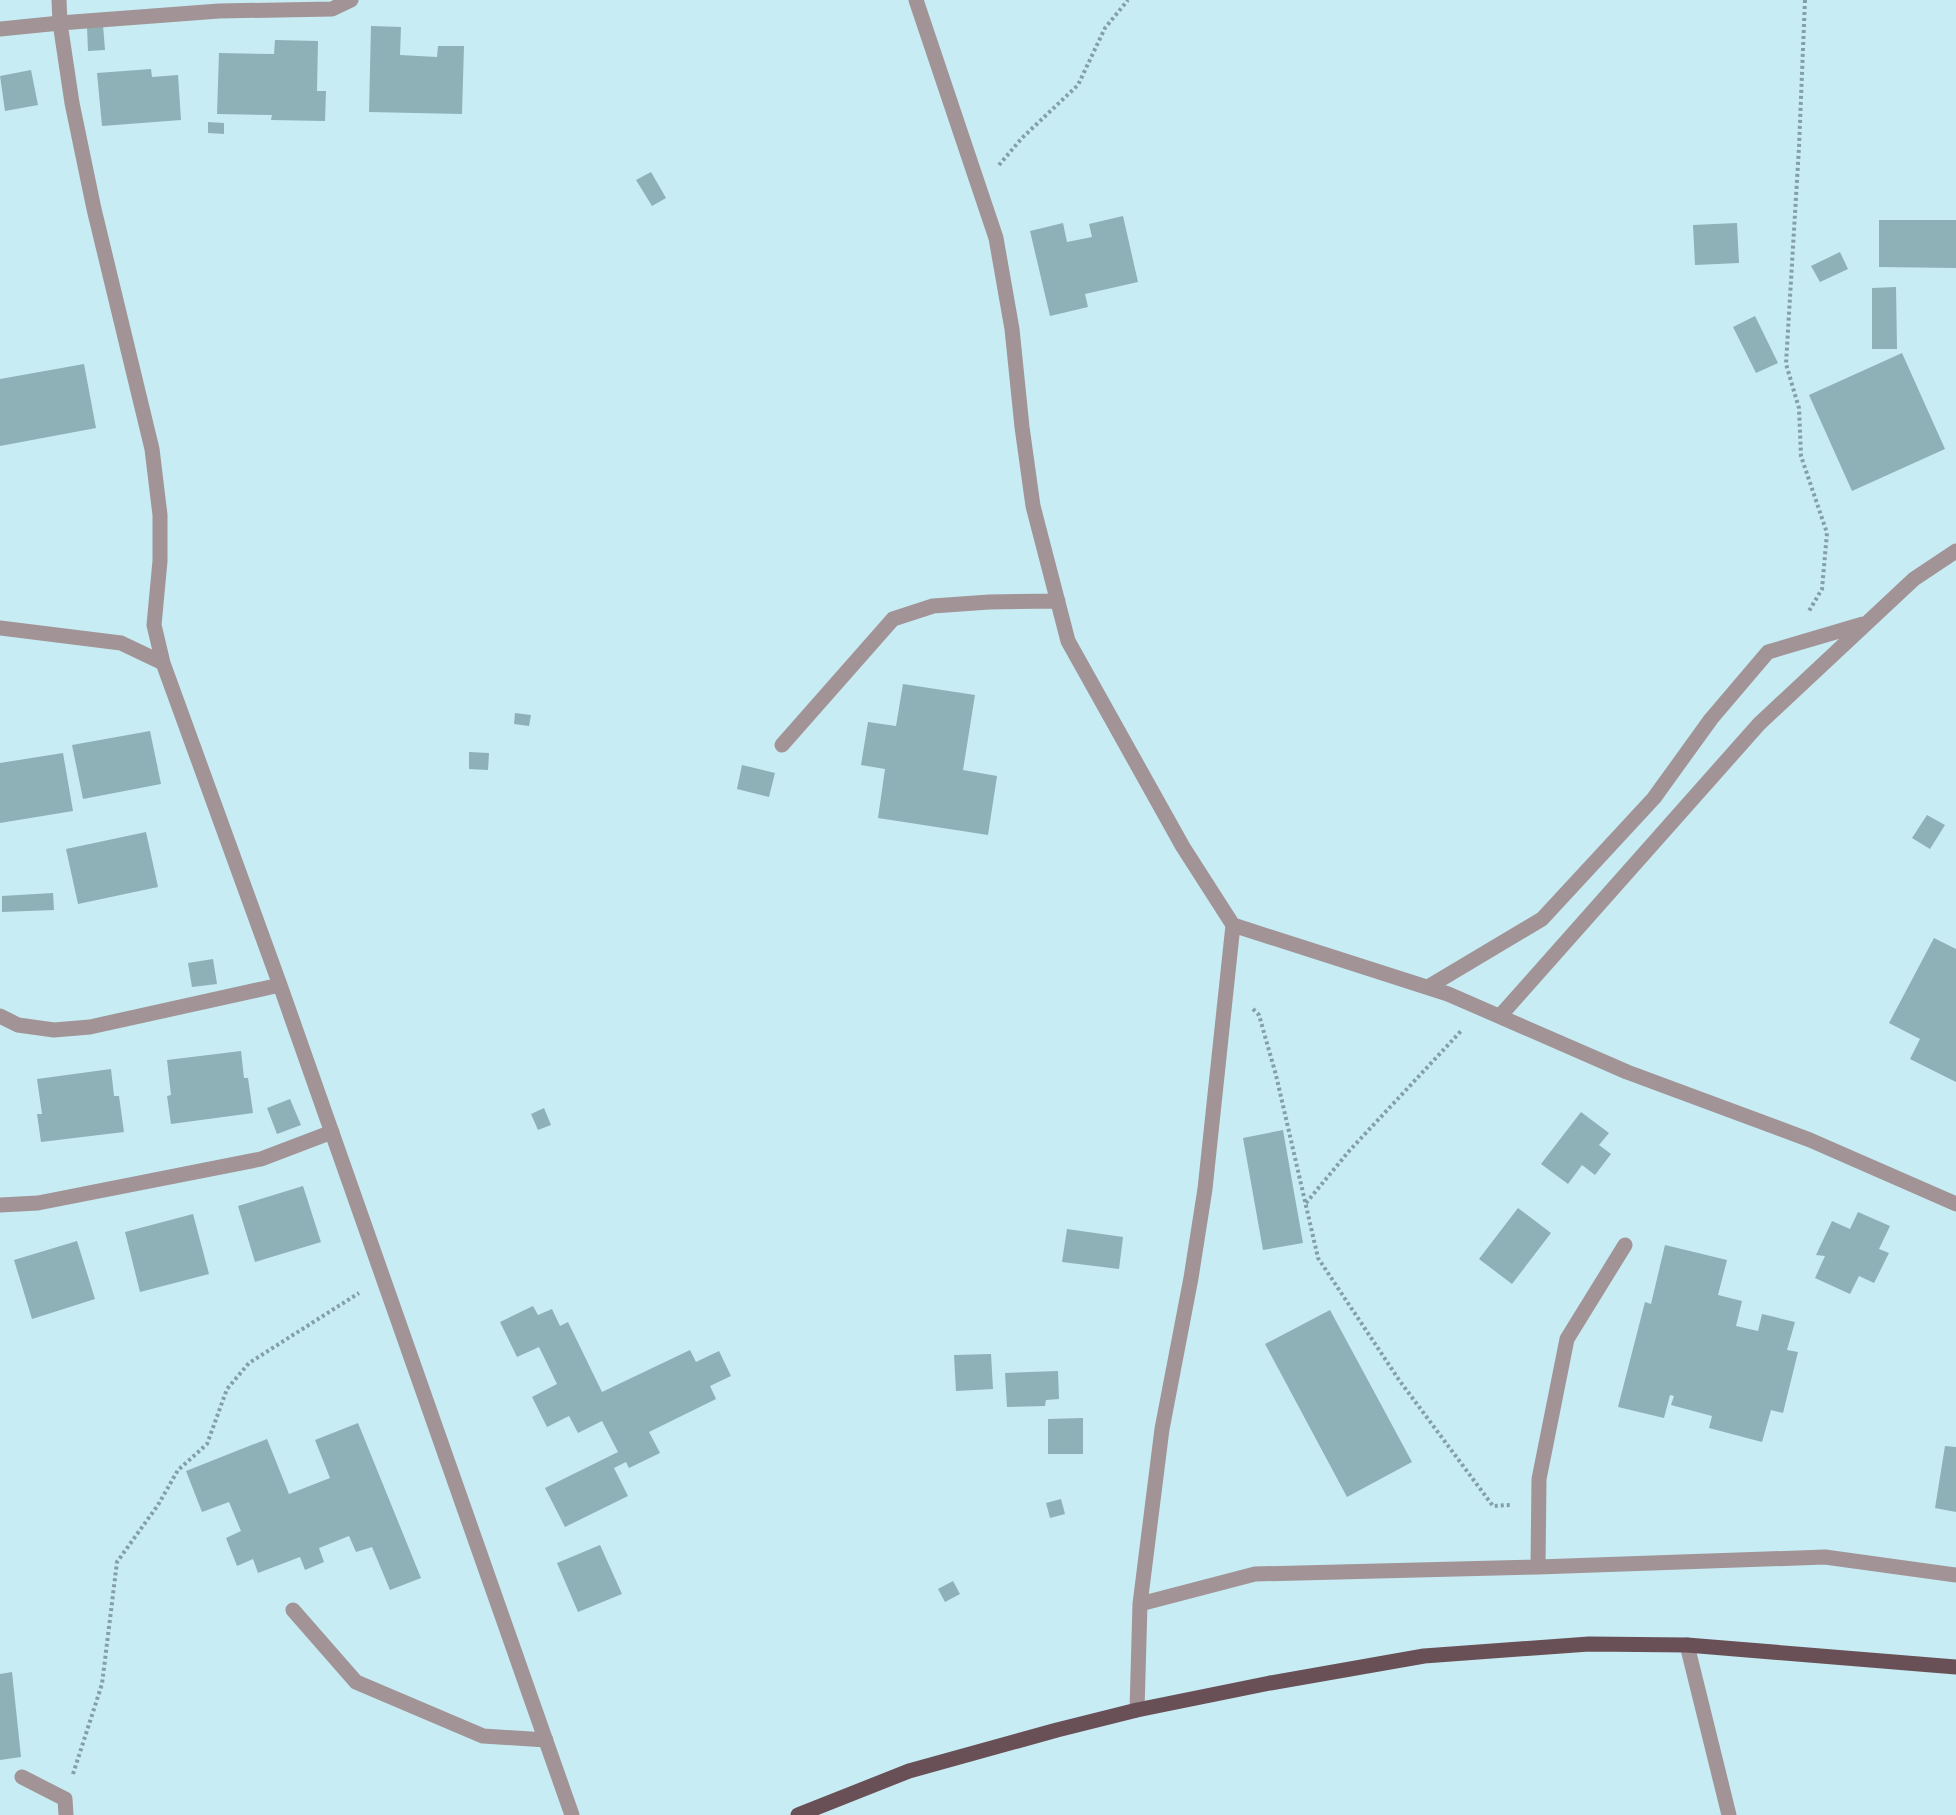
<svg xmlns="http://www.w3.org/2000/svg" width="1956" height="1815" viewBox="0 0 1956 1815" font-family="Helvetica,sans-serif">
<rect width="100%" height="100%" fill="#c7ecf3"/>
<path fill="#8eb1b8" d="M103,25l2,25 -17,1 -1,-25z
M371,26l30,1 -1,28 37,2 1,-11h26l-2,68 -93,-2z
M275,40l43,1 -1,50h9l-1,30 -54,-1 1,-5 -55,-1 2,-61 55,1z
M151,69l1,8 26,-2 3,45 -79,6 -5,-53z
M31,70l7,35 -33,6 -5,-35z
M208,122l16,1v11l-16,-1z
M651,172l15,26 -14,8 -16,-26z
M1123,216l15,66 -53,12 3,13 -38,9 -20,-85 33,-8 4,19 25,-5 -3,-13z
M1879,220h77v48l-77,-1z
M1737,223l2,40 -44,2 -2,-40z
M1840,252l8,17 -28,13 -9,-16z
M1896,287l1,62h-25v-61z
M1755,316l23,47 -22,10 -23,-46z
M1902,353l43,96 -93,42 -43,-96z
M84,364l12,64 -96,18v-67z
M903,684l72,11 -12,75 34,6 -9,59 -110,-17 7,-49 -24,-4 7,-43 28,4z
M515,713l16,2 -2,11 -15,-2z
M150,731l11,53 -78,15 -11,-54z
M469,752l20,1 -1,17 -19,-1z
M63,753l10,58 -73,12v-60z
M742,765l33,8 -6,24 -32,-8z
M1927,815l18,10 -15,24 -18,-11z
M146,832l12,55 -80,17 -12,-55z
M53,893l1,17 -52,2v-16z
M1934,938l22,11v133l-46,-23 10,-20 -31,-16z
M213,959l4,25 -25,3 -4,-24z
M241,1051l3,27h4l5,35 -82,11 -4,-28 4,-1 -4,-35z
M111,1069l3,27h5l5,36 -83,10 -4,-28h5l-5,-35z
M290,1099l11,26 -24,9 -10,-26z
M544,1108l7,17 -13,5 -7,-16z
M1581,1112l28,21 -10,12 12,9 -16,21 -13,-10 -14,19 -27,-20z
M1283,1130l20,113 -40,7 -20,-112z
M303,1186l18,56 -66,20 -17,-56z
M1518,1208l33,25 -39,51 -33,-25z
M1858,1212l32,14 -11,23 10,4 -15,30 -15,-7 -9,18 -35,-16 10,-22 -9,-1 16,-34 18,8z
M193,1214l16,60 -69,18 -15,-60z
M1067,1229l56,8 -4,32 -57,-7z
M77,1241l18,58 -63,20 -18,-59z
M1665,1245l62,15 -9,35 24,6 -6,25 22,5 4,-17 33,8 -8,28 11,2 -15,61 -12,-3 -9,32 -53,-14 3,-12 -41,-11 3,-9 -4,-1 -6,23 -46,-11 27,-105 6,2z
M533,1306l5,9 14,-6 8,17 8,-4 34,70 88,-42 6,12 23,-11 12,25 -21,10 6,13 -67,33 11,21 -31,15 -3,-6 -12,6 14,28 -63,31 -20,-39 73,-36 -16,-31 -24,12 -9,-17 -22,11 -15,-30 25,-13 -18,-37 -22,10 -17,-35z
M1330,1310l82,152 -65,35 -82,-153z
M991,1354l2,35 -37,2 -2,-36z
M1058,1371l1,28 -13,1 -1,6 -38,1 -2,-34z
M1083,1418v36h-35v-35z
M358,1423l63,155 -31,12 -18,-43 -16,5 -7,-16 -30,12 5,14 -19,8 -5,-13 -42,16 -5,-14 -16,7 -11,-28 15,-7 -12,-29 -27,10 -16,-41 81,-32 22,55 41,-16 -15,-38z
M1945,1446l11,1v65l-21,-4z
M1061,1499l4,15 -15,4 -4,-15z
M600,1545l22,49 -44,18 -21,-49z
M953,1581l7,13 -15,8 -7,-13z
M12,1672l9,85 -21,3v-86z"/>
<g fill="none" stroke-linecap="round" stroke-linejoin="round">
<path stroke="#849fa5" stroke-width="4" stroke-dasharray="3 3" stroke-linecap="butt" d="M1805,0l-6,147 -13,217 13,44 2,48 26,77 -5,56 -13,22
M999,165l23,-27 56,-53 27,-57 23,-28
M1253,1009l6,6 17,60 42,183 81,122 94,126 17,-1
M1306,1203l44,-53 112,-120
M73,1774l29,-90 15,-122 41,-57 20,-35 29,-26 20,-55 22,-26 110,-70"/>
<path stroke="#a19396" stroke-width="15" d="M59,0l1,23 12,80 22,106 58,240 8,66v46l-6,64 9,38 117,322 292,830
M916,0l80,238 16,91 10,98 11,79 35,135 115,206 50,78 -28,264 -14,89 -29,151 -22,175 -3,106
M0,29l60,-6 159,-12 113,-2 19,-9
M0,628l121,15 42,20
M782,745l111,-126 40,-13 56,-4 69,-1
M1233,925l215,69 179,78 183,68 146,64
M1428,987l114,-68 112,-121 57,-79 57,-67 95,-28
M0,1016l18,9 36,5 36,-3 190,-42
M1500,1016l259,-292 155,-145 42,-28
M0,1205l38,-2 223,-44 71,-27
M1538,1567l1,-88 28,-140 58,-94
M1140,1604l115,-30 283,-7 287,-10 131,18
M293,1610l63,72 127,54 63,4
M1687,1645l42,170
M22,1777l43,22 1,16"/>
<path stroke="#695056" stroke-width="15" d="M798,1815l111,-44 148,-41 80,-20 133,-27 154,-27 165,-12 98,1 269,22"/>
</g>
</svg>
